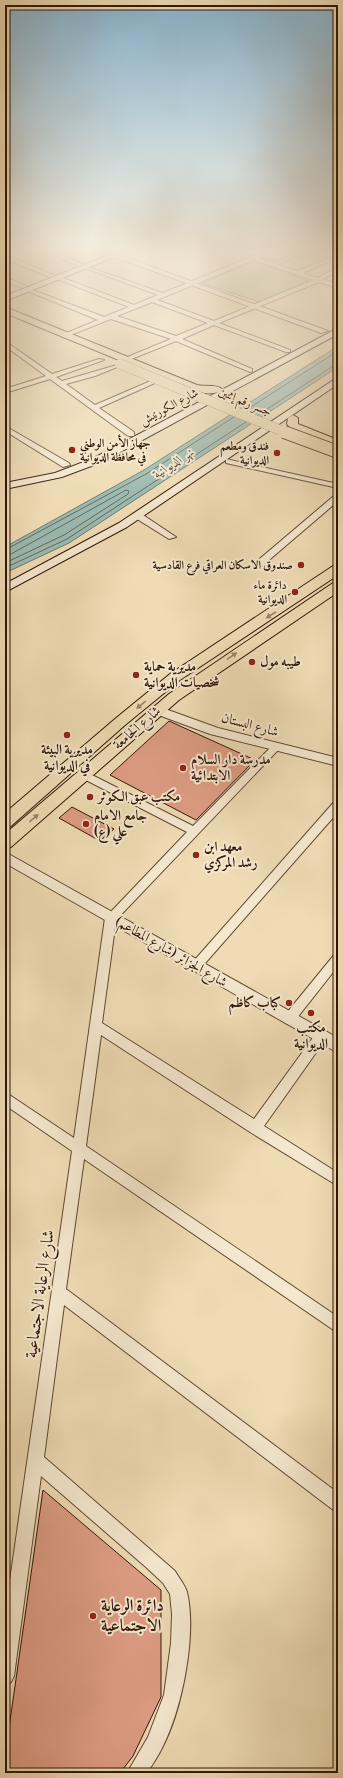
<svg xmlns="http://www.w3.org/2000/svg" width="343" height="1778" viewBox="0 0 343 1778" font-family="'Libre Bodoni',Amiri,serif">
<rect width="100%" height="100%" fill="#efdcb5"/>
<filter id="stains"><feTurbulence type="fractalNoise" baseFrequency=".005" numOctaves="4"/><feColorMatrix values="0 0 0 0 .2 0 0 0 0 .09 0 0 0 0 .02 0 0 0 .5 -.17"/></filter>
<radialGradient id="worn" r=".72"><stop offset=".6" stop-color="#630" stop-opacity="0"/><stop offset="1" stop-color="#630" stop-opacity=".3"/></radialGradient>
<path fill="#b5c191" stroke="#726c4c" d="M254,261l54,20 -49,21 -57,-19z"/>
<path fill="#9abab2" stroke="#70786e" d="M338,346v21l-269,176 -64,30v-26l139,-77z"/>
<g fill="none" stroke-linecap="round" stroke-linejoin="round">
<path stroke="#65685c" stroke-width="1" d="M246,410l92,-59
M258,415l80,-52
M5,550l141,-76 88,-57
M5,555l6,-1 115,-64 3,1 -1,3 -64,41 -59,28
M5,568l62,-29 179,-117"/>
</g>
<path fill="#de9d85" stroke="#301607" d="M169,721l86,39 -59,60 -86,-45z
M72,807l42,22 -14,12 -41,-23z
M43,1490l118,100v107l-28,59 -13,17h-115v-17z"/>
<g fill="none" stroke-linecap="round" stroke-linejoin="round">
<g stroke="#604832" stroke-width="2">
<path id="minor" d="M51,254h9l24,11 -5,1z
M237,254l16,2 14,-2 -8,4 14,5 20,-9h8l-23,11 20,6 40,-17v4l-35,15 15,5 20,-11v4l-15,8 15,5v4l-19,-6 -100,41 71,27v2h-4l-72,-27 -32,14 70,30v2l-2,1 -74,-31 -47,19h-4v-2l46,-19 -60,-20 -43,17h-4v-2l34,-14 -73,-30 5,-1 74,28 25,-10 -72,-28v-2h4l73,28 24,-10 -73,-27v-2l78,27 85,-35zM254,260l59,20 -99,41 -57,-21zM152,302l56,21 -32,13 -59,-20z
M5,255l49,20 1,1 -5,1 -45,-18z
M5,277l21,9 1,1 -5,1 -17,-7z
M5,341l47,33 47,-15 5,1 -48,17 6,4 55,-16v2l-22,9 -29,8 29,21 58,-25h4v2l-58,26 35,24v4h-6l-78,-57 -45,14v-4l41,-13 -41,-30z
M5,426l64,37 1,2 -7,2 -58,-36z
M226,459l112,25v4l-112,-25z
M335,495h3v6l-76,65h-6v-4z
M137,515h6l33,22 -7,2 -32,-20z
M276,744l3,1 2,2 -2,2 -163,171 -14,103 152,96 63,-87 4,-1 4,1 2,4 -2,4 -61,86 74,47v13l-88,-54 -149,-97 -15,111 252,171v16l-254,-174 -18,130 272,204v18l-6,-2 -268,-204 -20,152 131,114c4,7 10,14 12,21 10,43 -5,119 -26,158 -4,8 -9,15 -14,23h-20l21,-36 16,-42 7,-52 1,-29 -2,-20 -7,-11 -16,-15 -106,-92 -27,200 -3,6 -6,3v-70l67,-464 -67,-46v-13l69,46 31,-220 82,-86 -107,-55 -1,-2 1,-2h8l105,53 80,-81z
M338,801v11l-138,157h-8l-2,-3 2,-3 142,-161z
M338,953v13l-45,57 -4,1 -4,-1 -2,-4 2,-4 49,-60z"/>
</g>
<g stroke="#604832" stroke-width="2">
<path id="tertiary" d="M107,254h10l211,77 -7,2z
M157,706l61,22 120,30v8l-128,-32 -57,-21 -2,-3z
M5,852l333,186v15l-333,-190z"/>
</g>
<g stroke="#301607" stroke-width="2">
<path id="secondary" d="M111,254h11l-117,47v-5z
M338,328v6l-236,128 -40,15 -57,12v-6l50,-10 39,-15z
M338,377v7l-211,143 -122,65v-8l114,-61z"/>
</g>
<g stroke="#301607" stroke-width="2">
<path id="primary" d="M5,307l192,78c7,2 20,-1 25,4 -7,8 -23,3 -33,0l-184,-76z
M293,415l5,3v6l40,16v7l-48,-19 -3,-4 1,-6z
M338,565v10l-158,105 -55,45 -114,101 -6,2v-15l110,-94 55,-45 163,-108z
M338,582v10l-159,108 -168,147 -6,2v-15l164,-140 164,-111z"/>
</g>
<use href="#minor" fill="#f5e8cf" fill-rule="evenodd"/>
<use href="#tertiary" fill="#f5e8cf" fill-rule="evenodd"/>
<use href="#secondary" fill="#f5e8cf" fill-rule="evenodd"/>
<use href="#primary" fill="#efdcb5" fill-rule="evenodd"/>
<g stroke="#301607" stroke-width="10" stroke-linecap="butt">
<path id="primary-bridge-far1" d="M120,364l167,69"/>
</g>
<g stroke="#301607" stroke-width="14" stroke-linecap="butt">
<path id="primary-bridge" d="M284,432l54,20"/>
</g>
<use href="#primary-bridge-far1" stroke="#efdcb5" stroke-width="10"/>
<use href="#primary-bridge" stroke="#efdcb5" stroke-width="12"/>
</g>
<defs><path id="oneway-solid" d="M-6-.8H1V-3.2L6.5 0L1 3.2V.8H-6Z"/></defs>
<g fill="#998367">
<use href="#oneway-solid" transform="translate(271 615) rotate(148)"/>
<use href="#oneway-solid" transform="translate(232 656) rotate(-34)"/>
<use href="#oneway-solid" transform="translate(141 705) rotate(141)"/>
<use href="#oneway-solid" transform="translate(34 818) rotate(-41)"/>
</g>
<linearGradient id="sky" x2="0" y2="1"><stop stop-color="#89b6d2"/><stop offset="0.5" stop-color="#f8efde"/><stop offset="1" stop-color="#f8efde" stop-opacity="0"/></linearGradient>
<rect width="343" height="503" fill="url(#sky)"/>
<g fill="#8f2418" stroke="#f5e8cf" stroke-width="1.5">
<circle cx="72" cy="450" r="4"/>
<circle cx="277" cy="453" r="4"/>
<circle cx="301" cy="565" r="4"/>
<circle cx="295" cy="592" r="4"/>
<circle cx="252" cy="662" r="4"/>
<circle cx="136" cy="675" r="4"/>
<circle cx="67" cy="735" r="4"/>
<circle cx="183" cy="768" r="4"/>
<circle cx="90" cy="797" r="4"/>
<circle cx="86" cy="824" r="4"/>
<circle cx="196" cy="855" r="4"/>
<circle cx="289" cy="1003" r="4"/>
<circle cx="311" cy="1013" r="4"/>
<circle cx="93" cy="1616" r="4"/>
</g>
<g text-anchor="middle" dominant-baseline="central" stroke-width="4" stroke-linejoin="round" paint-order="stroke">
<g font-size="12" fill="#301607" stroke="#f5e8cf">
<text transform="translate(245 402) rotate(23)">جسر رقم إثنين</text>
<text transform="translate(169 407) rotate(-28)">شارع الكورنيش</text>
</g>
<g font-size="12" font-weight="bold" fill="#301607" stroke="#f5e8cf" text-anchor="end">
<text x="80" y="443" text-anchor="start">جهاز الأمن الوطني<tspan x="80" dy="14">في محافظة الديوانية</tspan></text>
<text x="269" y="446">فندق ومطعم<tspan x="269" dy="14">الديوانية</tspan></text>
<text x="293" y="565">صندوق الاسكان العراقي فرع القادسية</text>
<text x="287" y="585">دائرة ماء<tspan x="287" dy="14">الديوانية</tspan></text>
</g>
<g font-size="13" font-style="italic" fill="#554f43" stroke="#f5e8cf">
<text transform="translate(174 463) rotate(-33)">نهر الديوانية</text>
</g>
<g font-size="14" font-weight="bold" fill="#301607" stroke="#f5e8cf" text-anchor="start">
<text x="260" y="662">طيبه مول</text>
<text x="144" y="667">مديرية حماية<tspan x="144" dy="16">شخصيات الديوانية</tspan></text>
<text x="67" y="750" text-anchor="middle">مديرية البيئة<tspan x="67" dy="16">في الديوانية</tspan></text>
<text x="191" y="760">مدرسة دار السلام<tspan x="191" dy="16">الابتدائية</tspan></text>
<text x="98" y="797">مكتب عبق الكوثر</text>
<text x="94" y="816">جامع الامام<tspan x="94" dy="16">علي (ع)</tspan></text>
<text x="204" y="847">معهد ابن<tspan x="204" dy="16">رشد المركزي</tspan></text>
<text x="281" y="1003" text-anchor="end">كباب كاظم</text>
<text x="311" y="1028" text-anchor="middle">مكتب<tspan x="311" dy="16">الديوانية</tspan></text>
</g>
<g font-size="14" fill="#301607" stroke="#f5e8cf">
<text transform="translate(250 725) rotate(15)">شارع البستان</text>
<text transform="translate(137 728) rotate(-41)">شارع الجامعة</text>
<text transform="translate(171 952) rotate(30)">شارع الجزائر (شارع المطاعم)</text>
</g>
<g font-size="17" fill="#301607" stroke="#f5e8cf">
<text transform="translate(40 1294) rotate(-82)">شارع الرعاية الاجتماعية</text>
</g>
<g font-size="17" font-weight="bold" fill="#301607" stroke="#f5e8cf" text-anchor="start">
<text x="101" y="1606">دائرة الرعاية<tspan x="101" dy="20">الاجتماعية</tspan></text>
</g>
</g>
<rect width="343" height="1778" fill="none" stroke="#efdcb5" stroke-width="20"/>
<rect x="6" y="6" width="331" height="1766" fill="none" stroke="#301607" stroke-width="2"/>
<rect x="10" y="10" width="323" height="1758" fill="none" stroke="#301607"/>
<rect width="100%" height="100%" filter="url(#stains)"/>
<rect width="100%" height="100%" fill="url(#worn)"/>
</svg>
